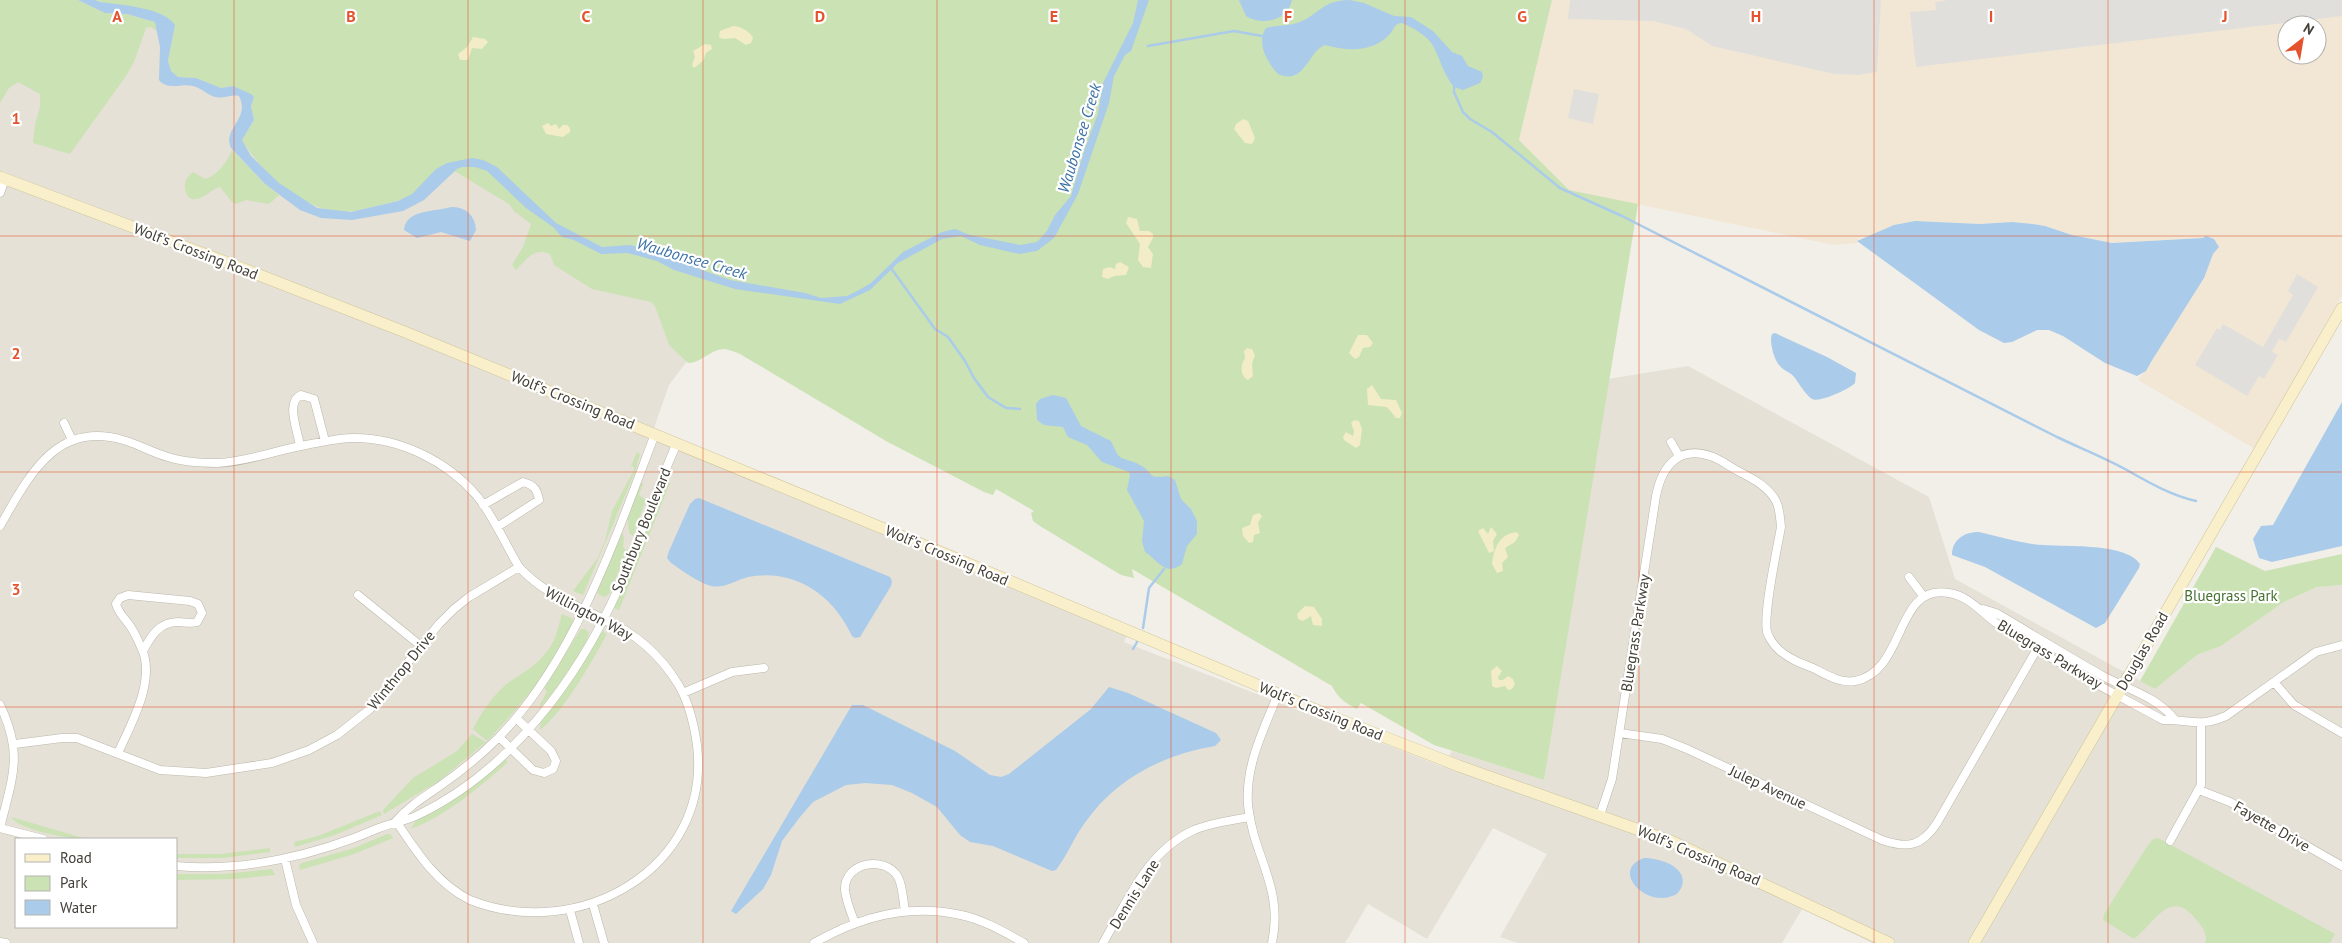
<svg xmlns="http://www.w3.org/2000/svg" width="2342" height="943" viewBox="0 0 2342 943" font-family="'PT Sans',sans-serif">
<rect width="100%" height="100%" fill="#f2efe8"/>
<path fill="#e5e1d6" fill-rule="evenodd" d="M0,0h162l553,324 -46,61 -15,43 -654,-255z
M0,183l279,104 448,181 400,168 -3,6 319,125 9,-16 92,29 64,-401 80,-13 241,131 26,82 200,110 42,-34 24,-9 63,-44 33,-15 25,-2v358h-470l-70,-34 -20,34h-264l-18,-6 47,-83 -54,-26 -66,111 -59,-35 -23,39h-1345zM16,839h160v88h-160z"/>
<path fill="#f2e7d5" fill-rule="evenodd" d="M1552,0h790v295l-87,154 -117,-69 13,-18 53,-84 2,-42 -3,2 -91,5 -40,-8 -27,-9 -12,-2 -21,-2 -32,2 -65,-3 -21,4 -18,9 -16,4 -3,3 1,2 -24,2 -265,-55 -50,-50zM2287,25h30v30h-30z"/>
<path fill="#cbe2b4" d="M0,0h78l27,13 22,1 28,8 3,10 -7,-5 -5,1 -12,34 -8,14 -56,78 -37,-11 2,-18 5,-18v-13l-22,-12 -9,6 -9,15z
M95,0h1457l-33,140 50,50 69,14 -94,576 -110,-35 -73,-42 -4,6c-12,-6 -19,-11 -25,-23l-200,-117 2,9 -13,-3 -81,-49 -7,-5 -2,-8 3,-2 -38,-22 -3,6 -9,-3 -98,-51 -146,-87c-4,-2 -10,-4 -15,-5 -15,0 -23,14 -37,14l-19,-18 -14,-39 -4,-4 -59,-13 -38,-24 -4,-11c-16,-7 -23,5 -34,16l-4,-5 11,-18 8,-23 -17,-13 -5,-7 -65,-39c-14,8 -21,23 -34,31 -10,5 -21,7 -33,10 -11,2 -22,6 -33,6 -40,0 -83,-40 -102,-72l12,-19 -3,-15 3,-9 -21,-11 -12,2 -25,-10 -18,-1 -7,-6 -3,-10 7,-36z
M232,150l33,34 14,11 -10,9 -23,-4 -10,4 -4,-2 -12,-15c-11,3 -30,25 -35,2 -1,-8 2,-12 8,-17l12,7c12,-3 23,-18 27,-29z
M637,452l3,2 -5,18 -52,123 -10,-4 24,-32 8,-18 7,-30 22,-41v-3l-3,-1z
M640,480l3,4 -4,11 7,5 -13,36 -4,-3 -1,-12 -3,-3z
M664,482l6,1 -51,127 -5,-2v-3z
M622,531l2,7 -1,9 4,4 -18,43 -5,3 -6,-3 -1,-5z
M2216,547l49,24 77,-17v31l-25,2 -33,15 -63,44 -24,9 -42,34 -15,-8z
M562,614l11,5c-9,38 -59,94 -86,122l-14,-12c9,-18 22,-37 39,-49 16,-10 30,-19 40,-36 5,-9 7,-20 10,-30z
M581,629h4l4,4c-3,19 -35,59 -49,75v-4l7,-12 -3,-5z
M602,631l5,3c-14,26 -44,79 -67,96l1,-11 35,-45z
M472,734l14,8 -47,39 -55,33 -1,-4 30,-32 44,-27z
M504,759l4,3c-28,25 -61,53 -97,67l5,-9z
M380,811l2,4 -47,20 -40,12 -1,-5 24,-6z
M11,817l76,22c-16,0 -67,-8 -76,-22z
M387,834h3l3,4 -39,16 -54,16 -1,-5 3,-2 52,-15z
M2158,838l177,96 -5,9h-125c3,-8 -2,-15 -7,-21 -27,-37 -43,1 -64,17l-31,-19 1,-6 44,-69 5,-6z
M270,848v4l-47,6h-47v-4h45z
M272,869l3,6 -40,4 -59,1v-6h47z"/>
<path fill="#f2ecc7" d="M733,26c7,0 18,6 20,12l-2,5 -5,2 -11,-7 -12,1 -4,-2 1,-6z
M473,37l12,2 3,3 -6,7 -10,-1 -4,12h-8l-2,-6 9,-7z
M705,44l6,1 1,4 -6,4 -3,8 -9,7 -2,-3 3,-8 -2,-6z
M1243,119l5,2 7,17 -3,6 -7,-1 -11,-14 2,-5z
M548,123l3,3 5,-2 3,5 4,-4h4l3,3v4l-7,5 -17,-3 -4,-8z
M1128,217l9,2 3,12h9l4,3v4l-5,9 5,7 -2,14 -8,-1 -5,-7 2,-16 -14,-21z
M1120,262l9,5 -3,8 -12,1 -6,3 -6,-2 1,-8 7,-2 5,2 1,-5z
M1358,335h9l6,8 -3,4 -7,1 -4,9 -4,2 -6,-6z
M1247,348l5,1 3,6 -3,9 1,12 -5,4c-8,-4 -8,-15 -3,-22l-1,-7z
M1372,385l9,14 15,1 6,13 -2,5h-4l-9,-11 -19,-2 -1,-16z
M1354,420l5,1 3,8 -2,16 -4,3 -12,-8 -1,-3 3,-5 7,4 1,-5 -3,-8z
M1259,513l3,3 -4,7 2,10 -6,2 -1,7 -4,1 -6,-7 -1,-8 8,-3 3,-10z
M1491,527l6,7 -4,7 1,10 -5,2 -11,-22 5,-3 5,6z
M1517,532l2,3 -4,7 -10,6 3,9 -6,6 1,8 -6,2 -5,-9c2,-16 7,-30 25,-32z
M1305,606l9,1 8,12v7l-9,-1 -2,-9 -8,5 -5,-2 -1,-5z
M1497,666l5,5 -4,6 1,3h4l5,-4 5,3 2,5 -3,5 -4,1 -3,-4 -9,2 -4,-2 -1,-15z"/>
<path fill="#e1dfdc" d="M1570,0h311l-4,72 -20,3 -23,-1 -122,-28 -26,-17 -33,-8 -85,-2z
M1948,0h394v16l-426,51 -6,-55 26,-2 -1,-8z
M1574,89l25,5 -6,30 -25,-6z
M2297,274l21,13 -32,55 -7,-3 -7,13 6,3 -14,24 -5,-3 -12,20 -52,-31 22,-37 3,2 3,-6 40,23 30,-52 -5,-4z"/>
<path fill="#aacbe9" d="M78,0h17l5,2c20,3 63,5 75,23l-7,36 3,10 7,6 18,1 25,10 12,-2 18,8 3,3 -3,9 3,14 -12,20 9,16 28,27 38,25 34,4 47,-11 14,-7 24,-25 11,-6 25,-5 11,2 14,7 59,56 46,24 28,-2 8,2 92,33 75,13 16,5 26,-2 12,-6 12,-7 32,-31 39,-20 13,-3 15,6 50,10 17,-3 10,-11 8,-16 16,-19 13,-45 14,-37 5,-31 30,-60 5,-23h11l-18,51 -6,4 -11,21 -5,27 -31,91 -24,44 -17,13 -18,3 -39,-9 -19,-9 -19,3 -44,24 -28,27 -30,14 -105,-15 -61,-19 -17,-9 -18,-5 -12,-3 -26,1 -27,-14 -12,-3 -9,-10 -27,-19 -39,-37 -12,-4h-13l-5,2 -33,31 -21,11 -51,9 -31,-2 -21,-8 -35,-26 -34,-36c-9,-20 20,-29 8,-52 -8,-2 -15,3 -24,1 -7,-2 -14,-9 -22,-11 -11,-3 -25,5 -34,-6l1,-33 -5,-25 -28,-8 -22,-1z
M1239,0h53c-4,21 -30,26 -46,16z
M1350,0l14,3 30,13 17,1 22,14 19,21 10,4 6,10 14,6 1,5 -3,6 -17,7 -9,-3c-11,-13 -14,-29 -22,-43 -6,-9 -20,-17 -30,-21 -8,0 -8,7 -13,12 -18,18 -42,16 -64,10 -17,6 -20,41 -47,29 -11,-12 -22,-31 -12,-46 10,-3 22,-2 31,-5 23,-8 24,-23 53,-23z
M451,207c15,0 24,8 25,23l-6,11 -29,-9 -24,6 -13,-8c2,-21 31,-18 47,-23z
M1915,221l65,3 32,-2 21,2 12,2 27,9 40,8 91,-5 3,-2 8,3 5,8 -6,7 -9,24 -53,84 -5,9 -9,5 -32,-13 -42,-27 -14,-6h-12l-25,12 -8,1 -25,-13 -122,-89 37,-16z
M1775,333l52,24 29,16 -1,10c-5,6 -36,20 -43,16 -7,-5 -12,-14 -17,-21 -4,-6 -11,-7 -15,-12 -6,-6 -11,-25 -8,-32z
M1053,395l13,3 15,28 30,15c10,24 10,14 29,24 16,9 5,14 28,11l7,4 6,19 10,10 6,12v13l-10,12 -5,18c-17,13 -23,-3 -37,-12l-3,-11 2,-20 -17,-31 3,-15 -1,-3 -27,-10 -15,-17 -19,-8 -5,-10 -19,-2 -7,-5 -1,-16 4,-5z
M2342,402v144l-70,16 -13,-4 -6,-19 8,-13 12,-1z
M699,498l191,79 2,4 -1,5 -31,51 -5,1 -3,-2c-19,-41 -57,-68 -104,-59 -12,3 -24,12 -37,9 -14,-4 -28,-15 -40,-23l-4,-5 2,-7 21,-47 5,-5z
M1979,532c18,4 35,9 53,12 25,4 93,-3 108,20l-1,4 -34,55 -9,5 -111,-61 -33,-12c0,-16 13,-23 27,-23z
M1109,687l19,6 88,40 5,7 -6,6c-53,9 -100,33 -131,78 -11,15 -17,32 -28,46l-4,1 -59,-25 -23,-4 -10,-7 -23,-28 -25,-14 -20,-8 -27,-2 -19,2 -33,17 -13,15 -18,24 -11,34 -8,14 -27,25 -5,-3 121,-206h11l92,46 35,24 11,2 8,-3 82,-65z
M1644,858c14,0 44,8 38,28 -2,5 -5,9 -10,10 -27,11 -62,-26 -28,-38z"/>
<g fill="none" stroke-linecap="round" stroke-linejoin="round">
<path stroke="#aacbe9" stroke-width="2.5" d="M1148,46l86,-15 28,5
M1454,87v5l9,20 7,7 22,13 68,56 62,28 435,221c23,11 46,20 68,32 23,13 45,26 71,32
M891,268l44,61 13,8 17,24 9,17 14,19 18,11 14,1
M1143,628l6,-40 15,-19
M1133,649l4,-7"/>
<g stroke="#bcb7ab" stroke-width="9">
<path id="street" d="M0,193l5,-14
M64,423l8,17
M1671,442l8,14
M300,446c-2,-15 -15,-44 1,-51l13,4 11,42
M483,505l40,-23c11,3 14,7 16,18l-42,27
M0,526c28,-48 55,-106 123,-86 15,4 30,13 45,17 15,5 34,6 49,6 30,-1 59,-13 89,-18 16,-3 32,-7 48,-7 46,0 93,23 123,58 17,21 28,48 42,71 24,26 52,36 83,51 31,14 58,36 76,66 11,18 16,40 19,61 15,123 -118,198 -227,155 -34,-17 -54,-49 -74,-79
M1909,577l15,20
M358,595l63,51
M1983,609l13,4c36,21 71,43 107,63 24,13 55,21 72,44
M2274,682l20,23 48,28
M683,693l49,-21 32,-4
M0,705c24,50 12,73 0,123
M1620,733l42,6 25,10 195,91c26,9 40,6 55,-17l100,-174
M499,737l34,33 11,3 9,-4 3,-8 -5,-10 -35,-33
M15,744l47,-6h15l83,32 46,3 66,-10 37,-13 28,-15 33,-26 69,-85 15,-15 15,-12 50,-30
M118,753c13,-29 39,-74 23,-106 -3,-6 -5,-12 -9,-18 -5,-9 -13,-14 -16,-25l4,-6 8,-3 62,6 8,3 4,9 -5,9c-6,2 -13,0 -19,0 -19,0 -27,14 -35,29
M2199,790l31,12 112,64
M1600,815l12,-36 44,-283c6,-30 23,-52 57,-39 8,3 16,9 23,13 15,8 31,15 40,31 4,8 4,17 5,26 -4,23 -18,85 -14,105 1,4 6,12 10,16 10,10 23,15 36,20 12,6 28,16 42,13 52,-10 39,-98 94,-88 20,3 32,19 47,30 14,9 28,18 42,27 40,25 83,47 125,70 26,-1 35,8 63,-4l90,-64 26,-7
M396,821c13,-15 28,-24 44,-35 20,-14 41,-31 58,-48 78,-80 118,-202 157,-304
M0,828l43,11
M2170,841l31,-56v-61
M285,859l11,46 17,38
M176,866c68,6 141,-11 203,-38 12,-5 27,-7 39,-13 93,-45 160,-136 201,-228 21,-48 37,-97 58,-144
M594,908l10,35
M571,914l8,29
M855,923c-4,-10 -9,-22 -10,-33 -1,-28 40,-35 53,-13 5,10 5,23 7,34
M0,942l6,1
M814,943c45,-26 95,-40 147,-28 23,5 43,17 63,28
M1103,943c24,-41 44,-92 91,-113 17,-7 38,-10 56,-13
M1272,943c12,-56 -19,-87 -24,-138 -3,-40 16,-76 30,-111"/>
</g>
<g stroke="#cdc39b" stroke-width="12">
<path id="secondary" d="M0,177l231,87 174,68 526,216 407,171 121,47 214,76 216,101
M1974,943l368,-635"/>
</g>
<use href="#street" stroke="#fff" stroke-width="8"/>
<use href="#secondary" stroke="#f9f0cb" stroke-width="11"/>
</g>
<path fill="none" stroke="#e4532d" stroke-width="1" stroke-opacity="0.55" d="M234,0v943M468,0v943M703,0v943M937,0v943M1171,0v943M1405,0v943M1639,0v943M1874,0v943M2108,0v943M0,236h2342M0,472h2342M0,707h2342"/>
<g text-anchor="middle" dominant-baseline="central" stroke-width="4.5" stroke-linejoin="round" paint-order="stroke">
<g font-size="15" fill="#444037" stroke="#fff">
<text transform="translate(196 251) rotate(21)">Wolf's Crossing Road</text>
<text transform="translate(573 400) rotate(22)">Wolf's Crossing Road</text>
<text transform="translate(641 530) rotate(-68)">Southbury Boulevard</text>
<text transform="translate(947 555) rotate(23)">Wolf's Crossing Road</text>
<text transform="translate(589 613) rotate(28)">Willington Way</text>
<text transform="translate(1635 633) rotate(-81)">Bluegrass Parkway</text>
<text transform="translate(2142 651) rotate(-60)">Douglas Road</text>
<text transform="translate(2050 654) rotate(31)">Bluegrass Parkway</text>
<text transform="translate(401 670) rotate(-51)">Winthrop Drive</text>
<text transform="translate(1321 711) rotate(22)">Wolf's Crossing Road</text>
<text transform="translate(1768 787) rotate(25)">Julep Avenue</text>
<text transform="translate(2272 826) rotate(30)">Fayette Drive</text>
<text transform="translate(1699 855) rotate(23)">Wolf's Crossing Road</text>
<text transform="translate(1134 894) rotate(-58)">Dennis Lane</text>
</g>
<g font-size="15" fill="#457030" stroke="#fff">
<text x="2231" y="595">Bluegrass Park</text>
</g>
<g font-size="16" font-style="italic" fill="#3b72a5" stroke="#fff">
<text transform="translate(1079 138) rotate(-73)">Waubonsee Creek</text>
<text transform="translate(692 258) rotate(16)">Waubonsee Creek</text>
</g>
</g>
<g font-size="16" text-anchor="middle" font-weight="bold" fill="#e4532d" stroke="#fff" stroke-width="4.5" stroke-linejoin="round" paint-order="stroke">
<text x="117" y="22">A</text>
<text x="351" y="22">B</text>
<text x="586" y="22">C</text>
<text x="820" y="22">D</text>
<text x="1054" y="22">E</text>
<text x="1288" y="22">F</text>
<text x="1522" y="22">G</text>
<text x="1756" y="22">H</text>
<text x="1991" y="22">I</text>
<text x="2225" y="22">J</text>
<text x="16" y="124">1</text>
<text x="16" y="359">2</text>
<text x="16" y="595">3</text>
</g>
<rect x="15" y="838" width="162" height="90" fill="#ffffff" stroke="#b4b3af"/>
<rect x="25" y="854" width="25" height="8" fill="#f9f0cb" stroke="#b4b3af"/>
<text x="60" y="863" font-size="15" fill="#444037">Road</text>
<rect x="25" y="876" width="25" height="15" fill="#cbe2b4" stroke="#b4b3af"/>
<text x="60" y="888" font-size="15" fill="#444037">Park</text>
<rect x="25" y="900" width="25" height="15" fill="#aacbe9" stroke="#b4b3af"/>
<text x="60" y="913" font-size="15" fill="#444037">Water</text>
<g transform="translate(2302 40) rotate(31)"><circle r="24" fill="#ffffff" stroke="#b4b3af"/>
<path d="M0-4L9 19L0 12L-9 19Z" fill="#e4532d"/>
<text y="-8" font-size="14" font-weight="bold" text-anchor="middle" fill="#444037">N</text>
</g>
</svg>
